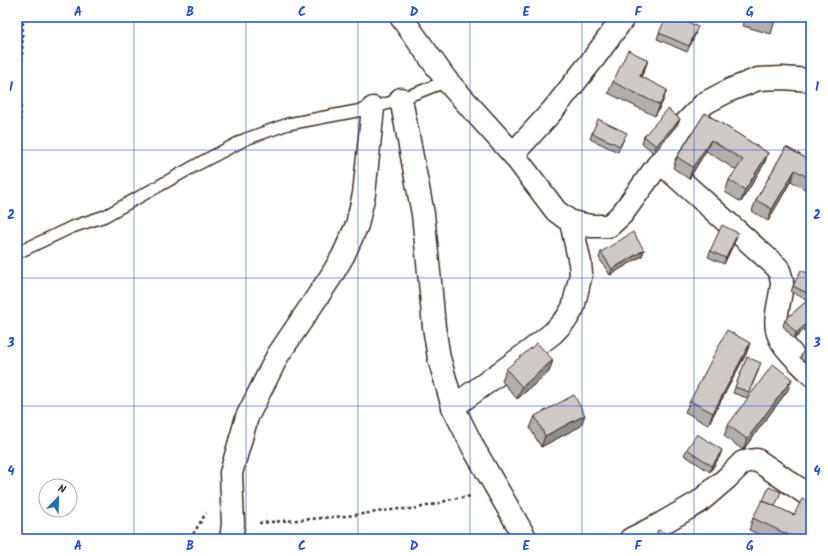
<svg xmlns="http://www.w3.org/2000/svg" width="828" height="556" viewBox="0 0 828 556" font-family="Kalam,sans-serif">
<rect width="100%" height="100%" fill="#fff"/>
<filter id="ink" filterUnits="userSpaceOnUse"><feTurbulence type="fractalNoise" baseFrequency=".025" numOctaves="2"/><feDisplacementMap in="SourceGraphic" scale="8" xChannelSelector="R" yChannelSelector="G"/><feConvolveMatrix kernelMatrix="1 2 1 2 8 2 1 2 1" color-interpolation-filters="sRGB"/></filter>
<g filter="url(#ink)">
<g fill="none" stroke-linecap="round" stroke-linejoin="round">
<g stroke="#3b2a1e" stroke-width="14">
<path id="service" d="M17,253l55,-26 33,-11 95,-53 46,-24 42,-15 85,-16 28,-9 46,-18"/>
</g>
<g stroke="#3b2a1e" stroke-width="25">
<path id="minor" d="M401,17l46,64 66,73 43,57 15,11 20,4h18l13,-12 38,-52 22,-35 23,-24 25,-13 28,-11 24,-1 29,2
M401,99l22,115 7,68 4,45 5,31 14,49 21,42 52,90
M513,154l40,-44 41,-52 30,-41
M660,162l118,106c2,5 4,10 4,15 -1,17 -10,37 -3,53 6,14 22,27 32,38
M453,407l77,-56 23,-18 14,-15 6,-10 8,-34 -1,-11 -9,-41
M231,539l2,-15 -2,-51 16,-56 31,-62 52,-77 13,-22 14,-31 7,-31 9,-86
M631,539l28,-14 40,-23 28,-24 16,-16 6,-1 8,-1 54,37"/>
</g>
<path stroke="#3b2a1e" stroke-width="2.5" stroke-dasharray="3 3" stroke-linecap="butt" d="M19,229v-58l4,-154
M259,523l88,-7 52,-7h14l23,-5 16,-5 20,-3
M190,539l16,-26"/>
<use href="#service" stroke="#fff" stroke-width="11"/>
<use href="#minor" stroke="#fff" stroke-width="22"/>
</g>
<path fill="#b2aeab" stroke="#3b2a1e" d="M745,17h31l-5,17 -28,-8z
M659,33h37l-9,19 -30,-13z
M648,60l-4,11 -3,6 22,24 -8,15 -47,-23 5,-11z
M705,113l63,40 -4,11 -23,38 -16,-10 4,-12 7,-10 -30,-19 -17,28 -16,-11 4,-11z
M680,119l-3,6 -23,28 -12,-10 2,-7z
M592,133l32,6 -6,13 -28,-13z
M786,147l25,14v29l-1,2 -19,-11 -23,40 -16,-10 4,-11z
M736,239l-12,25 -16,-7 2,-6z
M644,250l-2,6 -32,19 -11,-17 2,-6z
M811,264v8l-3,-1z
M811,275v21l-1,2 1,-1v27l-17,15 -11,-13 2,-6 23,-20 -17,-8 2,-6z
M811,338v28l-11,-8 5,-11z
M750,343l-4,11 -38,71 -23,-13 5,-11z
M747,357l12,12 -12,29 -14,-5z
M553,360l-4,12 -32,27 -15,-18 4,-12z
M788,390l-45,60 -19,-14 4,-11z
M535,416l46,10 -40,21 -11,-19z
M687,449l33,7 -10,16 -26,-17z
M811,503v30l-3,6h-40l-19,-9 4,-12 23,-11 18,8z"/>
<path fill="#918d8b" stroke="#3b2a1e" d="M648,60l-4,11 -9,17 5,-12z
M667,90l-4,11 -8,15 5,-11z
M680,119l-3,6 -23,28 2,-7z
M711,140l-5,11 -17,28 4,-12z
M768,153l-4,11 -23,38 4,-12z
M795,170l-4,11 -23,40 4,-12z
M738,233l-2,6 -12,25 2,-6z
M644,250l-2,6 -32,19 2,-6z
M811,320v4l-17,15 2,-6z
M750,343l-4,11 -38,71 5,-12z
M553,360l-4,12 -32,27 5,-12z
M792,379l-4,11 -45,60 4,-11z
M585,415l-4,11 -40,21 4,-11z
M722,450l-2,6 -10,16 2,-6z
M811,531v2l-3,6h-1z"/>
<path fill="#cfcac7" stroke="#3b2a1e" d="M666,17h10l22,10 -9,19 -30,-13z
M755,17h21l-1,5z
M628,50l20,10 -8,16 27,14 -7,15 -47,-23z
M668,109l12,10 -24,27 -12,-10z
M705,113l63,40 -23,37 -16,-10 14,-20 -32,-20 -18,27 -16,-10z
M598,119l29,14 -7,13 -28,-13z
M786,147l25,14v18l-16,-9 -23,39 -16,-9z
M722,225l16,8 -12,25 -16,-7z
M633,232l11,18 -32,19 -11,-17z
M801,270l10,5v20l-18,-9z
M811,297v23l-15,13 -11,-13z
M727,330l23,13 -37,70 -23,-12z
M811,338v13l-6,-4z
M537,343l16,17 -31,27 -16,-18z
M747,357l14,6 -12,29 -14,-5z
M773,364l19,15 -45,60 -19,-14z
M574,395l11,20 -40,21 -10,-20z
M697,434l25,16 -10,16 -25,-17z
M769,487l12,5 -6,14 -12,-5z
M802,499l9,4v28l-4,8h-10l-44,-21 9,-18 32,15z
M658,530l22,9h-26z"/>
</g>
<path fill="none" stroke="#1d4ed8" stroke-width="1" stroke-opacity="0.55" d="M134,17v522M246,17v522M358,17v522M470,17v522M582,17v522M694,17v522M17,150h794M17,278h794M17,406h794"/>
<rect width="828" height="556" fill="none" stroke="#fff" stroke-width="44"/>
<g transform="translate(58 498) rotate(23)"><circle r="19" fill="#ffffff" stroke="#b1aaa5"/>
<path d="M0-3L7 15L0 10L-7 15Z" fill="#1f6fb2"/>
<text y="-6" font-size="11" font-weight="bold" text-anchor="middle" fill="#3b2a1e">N</text>
</g>
<rect x="22" y="22" width="784" height="512" fill="none" stroke="#1d4ed8" stroke-width="1.5"/>
<g font-size="13" text-anchor="middle" font-weight="bold" fill="#1d4ed8">
<text x="78" y="16">A</text>
<text x="190" y="16">B</text>
<text x="302" y="16">C</text>
<text x="414" y="16">D</text>
<text x="526" y="16">E</text>
<text x="638" y="16">F</text>
<text x="750" y="16">G</text>
<text x="11" y="91">1</text>
<text x="817" y="91">1</text>
<text x="11" y="219">2</text>
<text x="817" y="219">2</text>
<text x="11" y="347">3</text>
<text x="817" y="347">3</text>
<text x="11" y="475">4</text>
<text x="817" y="475">4</text>
<text x="78" y="550">A</text>
<text x="190" y="550">B</text>
<text x="302" y="550">C</text>
<text x="414" y="550">D</text>
<text x="526" y="550">E</text>
<text x="638" y="550">F</text>
<text x="750" y="550">G</text>
</g>
</svg>
